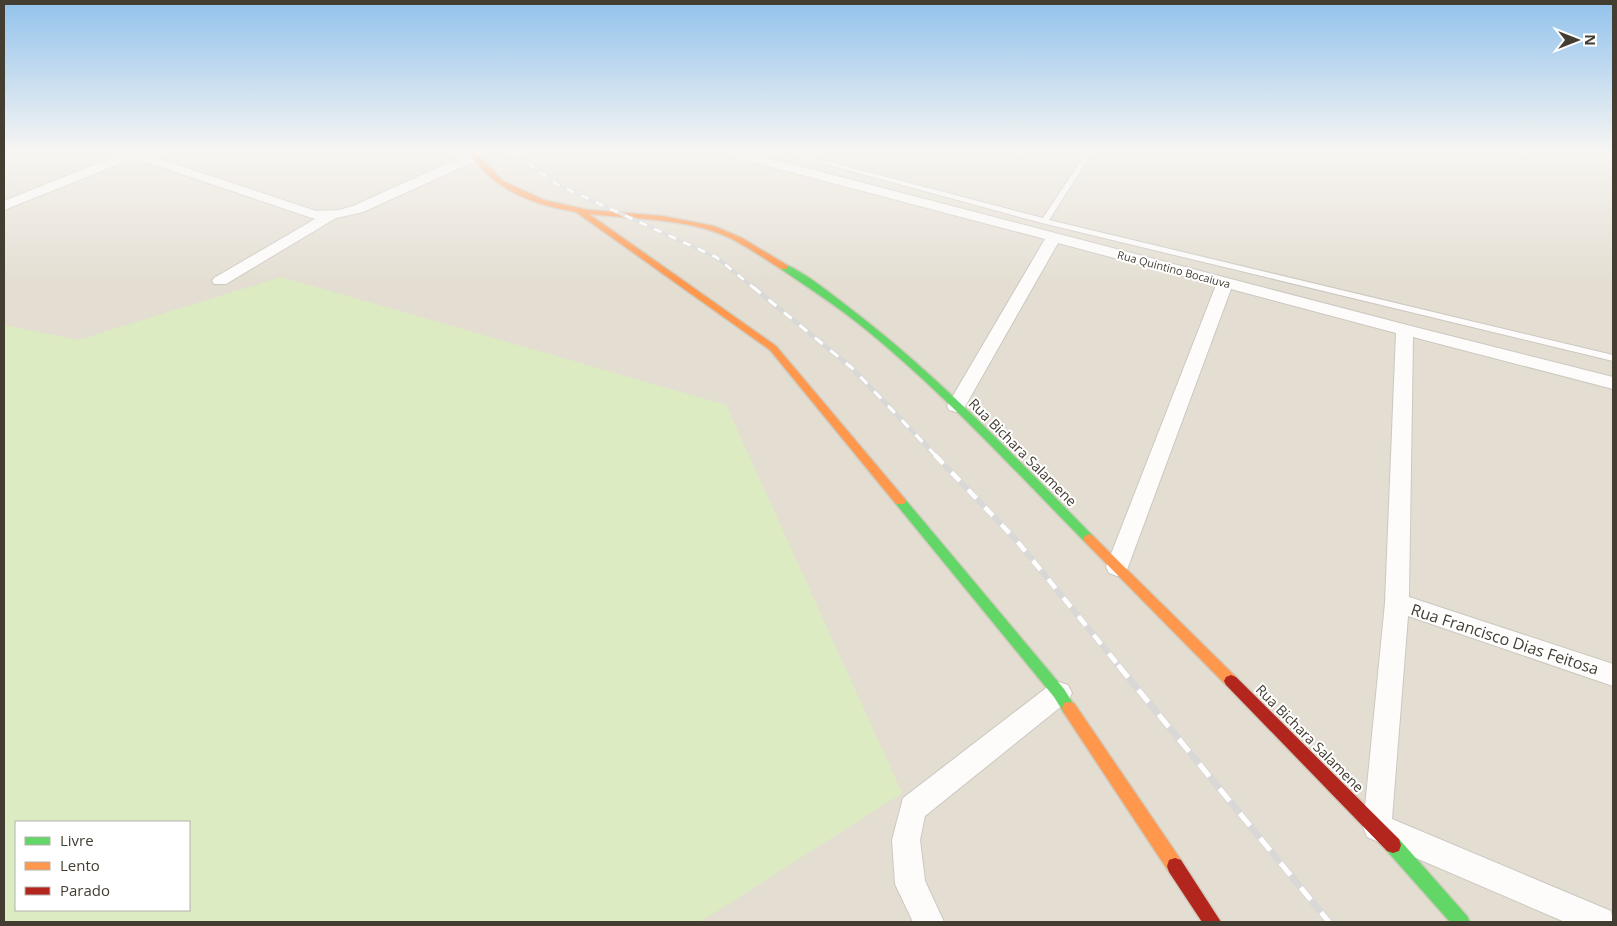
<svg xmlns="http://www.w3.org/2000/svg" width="1617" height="926" viewBox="0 0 1617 926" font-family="'Open Sans',sans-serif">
<rect width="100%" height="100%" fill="#efece5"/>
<path fill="#e4ded2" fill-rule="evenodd" d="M4,153h1609v230l-100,-25 100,27v537h-1609zM16,822h173v88h-173z"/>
<path fill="#dcebc2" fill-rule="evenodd" d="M281,277l445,128 176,388 -202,129h-696v-597l74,15zM16,822h173v88h-173z"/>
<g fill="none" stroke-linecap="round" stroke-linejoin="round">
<g stroke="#cbc8c1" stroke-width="2">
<path id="lane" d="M785,153h10l248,65 43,-65h6l-43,67 564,135v6l-571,-138z"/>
</g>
<g stroke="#cbc8c1" stroke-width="2">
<path id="street" d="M124,153h18l174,58 23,-1 14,-4 117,-53h10l1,3 -1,3 -117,53 -27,6 -110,66h-12l-2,-3 2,-3 101,-59 -181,-61 -130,52v-9z
M729,153h20l662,173 202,51v12l-200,-52 -4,260 204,67v22l-205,-70 -16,203 219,92 2,11h-48l-198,-85 -4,-10 22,-224 11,-270 -165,-44 -103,278 -3,6 -8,3 -8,-3 -3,-6 110,-282 -158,-42 -95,167 -7,2 -7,-2 -2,-4 98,-167 -315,-83z
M1059,682l9,3 4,8 -4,8 -143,115 -5,24 5,41 19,41h-31l-18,-38 -3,-44 11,-42 147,-113z"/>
</g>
<g stroke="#d0cabd" stroke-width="3">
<path id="fast" d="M784,264c16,5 49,31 63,42 90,68 167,150 246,230l2,3 -2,3h-8c-72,-73 -141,-149 -221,-214 -26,-21 -55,-40 -83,-59l-1,-2z
M900,497l4,1 160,191 12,19 -2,5 -5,1 -5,-1 -10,-16 -158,-193 -2,-3 2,-3z
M1393,837l6,2 68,77 3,6h-20l-63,-71 -2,-6 2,-6z"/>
</g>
<g stroke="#d0cabd" stroke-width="3">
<path id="slow" d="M469,153h7l27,28 41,19 45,10 74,6 51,10 28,12 45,27v4h-6c-21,-13 -41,-28 -63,-36 -41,-15 -87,-14 -129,-19l187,132 128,152 2,3 -2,3h-8l-126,-154 -194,-138c-43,-7 -82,-22 -107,-59z
M1089,534l4,2 143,141 2,4 -2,4 -5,2 -5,-2 -141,-143 -2,-3 2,-3z
M1069,702l5,1 107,157 2,6 -2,6 -6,2 -6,-2 -105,-159 -2,-5 2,-5z"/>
</g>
<g stroke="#d0cabd" stroke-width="3">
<path id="jam" d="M1231,675l5,2 163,162 2,6 -2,6 -6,2 -6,-2 -161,-166 -2,-4 2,-4z
M1175,858l6,2 40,62h-19l-33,-50 -2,-6 2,-6z"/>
</g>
<use href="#lane" fill="#fdfcfb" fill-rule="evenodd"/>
<use href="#street" fill="#fdfcfb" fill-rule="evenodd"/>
<use href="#fast" fill="#63d668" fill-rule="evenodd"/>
<use href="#slow" fill="#ff974d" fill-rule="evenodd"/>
<use href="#jam" fill="#b3261e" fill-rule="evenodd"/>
<g stroke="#d8d8d7" stroke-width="4">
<path id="rail-far3" d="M514,153l44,32 158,72 38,31"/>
</g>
<g stroke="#d8d8d7" stroke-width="5">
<path id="rail-far2" d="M753,287l99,81 84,88"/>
</g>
<g stroke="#d8d8d7" stroke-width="6">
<path id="rail-far1" d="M935,455l82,86 102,125"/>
</g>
<g stroke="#d8d8d7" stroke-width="7">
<path id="rail" d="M1118,665l211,257"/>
</g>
<use href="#rail-far3" stroke="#fff" stroke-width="2.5" stroke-dasharray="8" stroke-linecap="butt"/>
<use href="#rail-far2" stroke="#fff" stroke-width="3" stroke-dasharray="10" stroke-linecap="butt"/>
<use href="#rail-far1" stroke="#fff" stroke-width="4.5" stroke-dasharray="12" stroke-linecap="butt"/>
<use href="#rail" stroke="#fff" stroke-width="5" stroke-dasharray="16" stroke-linecap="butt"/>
</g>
<linearGradient id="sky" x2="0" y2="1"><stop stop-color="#92c2ec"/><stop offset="0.54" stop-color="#f8f6f3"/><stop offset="1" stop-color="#f8f6f3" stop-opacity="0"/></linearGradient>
<rect width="1617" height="282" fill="url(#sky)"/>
<g text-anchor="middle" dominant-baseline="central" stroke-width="4" stroke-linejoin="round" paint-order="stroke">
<g font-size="11" fill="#443d32" stroke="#fff">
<text transform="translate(1174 269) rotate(15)">Rua Quintino Bocaiuva</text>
</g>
<g font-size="14" fill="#443d32" stroke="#fff">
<text transform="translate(1023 452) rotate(45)">Rua Bichara Salamene</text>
<text transform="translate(1310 738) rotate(45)">Rua Bichara Salamene</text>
</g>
<g font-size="16" fill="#443d32" stroke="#fff">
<text transform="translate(1505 639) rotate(18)">Rua Francisco Dias Feitosa</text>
</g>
</g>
<rect width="1617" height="926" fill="none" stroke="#443d32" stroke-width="10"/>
<rect x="15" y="821" width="175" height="90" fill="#ffffff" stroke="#b4b1ad"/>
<rect x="25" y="837" width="25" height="8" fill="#63d668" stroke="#b4b1ad"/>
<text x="60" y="846" font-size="15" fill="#443d32">Livre</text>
<rect x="25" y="862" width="25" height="8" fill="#ff974d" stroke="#b4b1ad"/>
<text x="60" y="871" font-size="15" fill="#443d32">Lento</text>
<rect x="25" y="887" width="25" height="8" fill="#b3261e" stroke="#b4b1ad"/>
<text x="60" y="896" font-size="15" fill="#443d32">Parado</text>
<g transform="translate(1577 40) rotate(90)" stroke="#ffffff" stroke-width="4" paint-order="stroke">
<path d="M0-4L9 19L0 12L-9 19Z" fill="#443d32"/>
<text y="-8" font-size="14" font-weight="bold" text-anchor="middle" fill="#443d32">N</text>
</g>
</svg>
